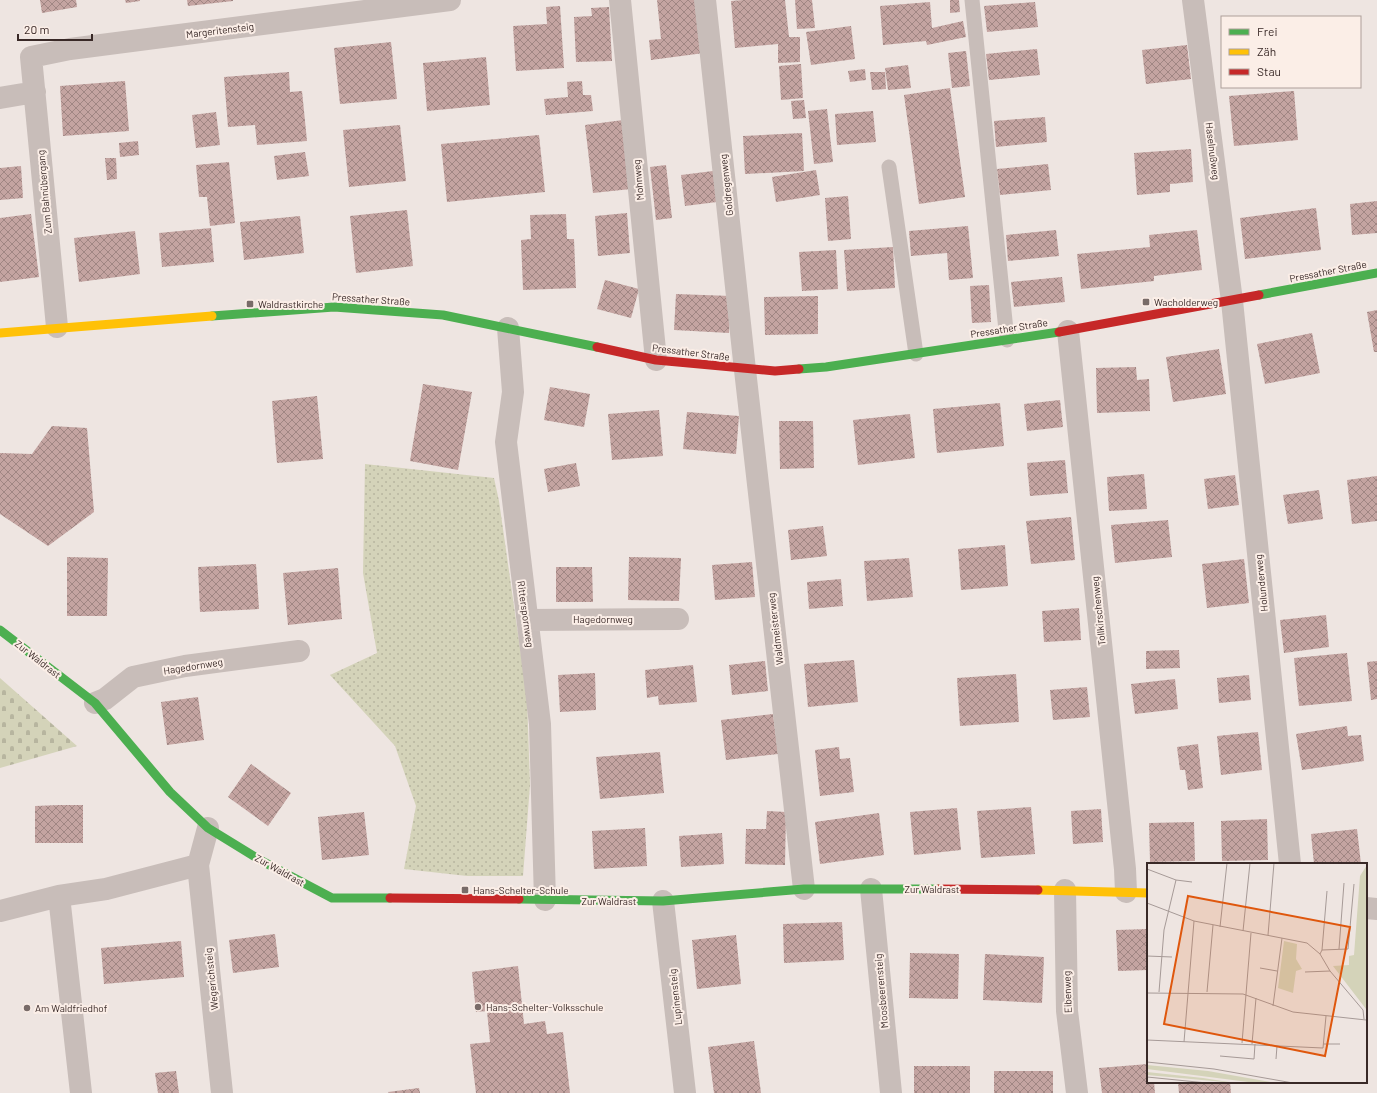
<svg xmlns="http://www.w3.org/2000/svg" width="1377" height="1093" viewBox="0 0 1377 1093" font-family="Barlow,sans-serif">
<defs>
<pattern id="green-dots" width="8" height="8" patternUnits="userSpaceOnUse"><rect width="8" height="8" fill="#d4d3b9"/><path d="M2 2h.1M6 6h.1" fill="none" stroke="#b7b59f" stroke-width="1.8" stroke-linecap="round"/></pattern>
<pattern id="cemetery-stones" width="16" height="16" patternUnits="userSpaceOnUse"><rect width="16" height="16" fill="#d4d3b9"/><path d="M2 7V4a2 2 0 0 1 4 0v3zM10 15v-3a2 2 0 0 1 4 0v3z" fill="#b7b59f"/></pattern>
<pattern id="building-cross-hatch" width="8" height="8" patternUnits="userSpaceOnUse"><rect width="8" height="8" fill="#c4a4a1"/><path d="M0 0l8 8M0 8l8-8" fill="none" stroke="#a08683"/></pattern>
</defs>
<rect width="100%" height="100%" fill="#eee5e1"/>
<path fill="url(#green-dots)" d="M365,464l129,14 5,23 28,196 3,88 -7,91h-56l-63,-7 12,-63 -21,-60 -65,-71 47,-22 -14,-80z"/>
<path fill="url(#cemetery-stones)" d="M0,678l77,68 -77,22z"/>
<path fill="url(#building-cross-hatch)" d="M40,0h36l1,7 -35,6z
M125,0h15v1l-14,2z
M187,0h46v1l-45,5z
M657,0h41l6,53 -53,7 -2,-20 12,-1z
M743,0h42l4,37h11v25l-22,1v-19l-43,4 -4,-47z
M795,0h17l3,28 -18,1z
M950,0h9l1,12 -10,1z
M930,2l2,26 31,-7 3,16 -39,8 -1,-4 -43,4 -3,-39z
M1035,2l3,25 -51,5 -3,-26z
M560,6l4,62 -48,3 -3,-45 34,-2 -1,-17z
M609,7l3,54 -36,1 -2,-45 18,-1 -1,-8z
M851,26l4,33 -44,6 -5,-33z
M391,42l6,57 -57,5 -6,-56z
M1187,45l4,34 -45,5 -4,-34z
M1037,49l3,26 -51,5 -3,-26z
M966,51l4,35 -18,2 -4,-35z
M486,57l4,48 -63,6 -4,-48z
M801,64l2,34 -22,2 -2,-34z
M908,65l3,23 -23,2 -3,-22z
M865,69l1,11 -16,2 -2,-11z
M289,72l1,20 12,-1 5,50 -50,4 -2,-20 -27,2 -4,-50z
M870,72h15l1,17 -14,1z
M125,81l4,50 -66,5 -3,-50z
M582,81l1,14h8l2,16 -47,4 -2,-16 24,-2 -1,-15z
M950,88l15,109 -46,7 -15,-109z
M1294,91l4,49 -64,6 -5,-50z
M804,100l2,18 -13,1 -2,-18z
M827,109l6,53 -19,2 -6,-53z
M873,111l3,31 -39,3 -2,-31z
M216,112l4,33 -24,3 -4,-33z
M1045,117l2,25 -51,5 -2,-26z
M623,120l8,69 -38,4 -8,-68z
M400,125l6,56 -57,6 -6,-57z
M802,133l2,38 -59,3 -2,-38z
M539,135l6,57 -98,10 -6,-58z
M138,141l1,14 -19,2 -1,-14z
M1191,149l2,33 -23,2v8l-33,3 -3,-42z
M305,152l4,24 -32,4 -3,-24z
M105,158h11l1,21 -10,1z
M229,162l6,61 -25,3 -3,-29h-8l-3,-32z
M1048,164l3,26 -51,5 -3,-26z
M666,165l6,53 -16,2 -6,-53z
M21,166l2,32 -23,2v-32z
M816,170l4,25 -44,7 -4,-25z
M713,171l4,31 -32,4 -4,-31z
M848,196l3,43 -23,2 -3,-43z
M1377,201v32l-25,2 -2,-31z
M1316,208l5,42 -76,9 -5,-41z
M407,210l6,56 -57,7 -6,-57z
M627,213l3,40 -32,3 -3,-40z
M31,214l8,63 -39,5v-64z
M566,214l1,25h7l2,49 -53,2 -2,-50 10,-1 -1,-24z
M300,216l4,37 -60,7 -4,-38z
M968,226l5,52 -24,2 -2,-27 -36,3 -2,-25z
M211,228l3,34 -52,5 -3,-34z
M1056,230l3,26 -51,5 -2,-26z
M1197,230l5,40 -48,6v5l-73,8 -4,-35 73,-7 -1,-12z
M135,231l5,43 -61,8 -5,-44z
M893,247l2,41 -48,3 -3,-41z
M836,250l2,39 -36,2 -3,-39z
M1062,277l3,25 -51,5 -3,-25z
M605,280l34,9 -8,29 -34,-9z
M989,285l2,37 -19,1 -2,-37z
M676,294l55,2 -2,37 -55,-3z
M818,296v38l-53,1 -1,-38z
M1377,310v42h-3l-7,-40z
M1312,333l8,40 -55,11 -8,-40z
M1219,349l7,45 -53,8 -7,-45z
M1136,367l1,13 12,-1 1,32 -53,2 -1,-45z
M423,384l49,8 -14,78 -48,-9z
M550,387l40,7 -6,33 -40,-7z
M317,396l6,63 -46,4 -5,-62z
M1060,400l3,27 -36,4 -3,-27z
M1000,403l4,43 -67,7 -4,-44z
M659,410l4,46 -51,4 -4,-46z
M687,412l52,4 -3,38 -53,-5z
M910,414l5,44 -57,7 -5,-45z
M779,421h34l1,47 -34,1z
M52,426l35,2 7,84 -46,34 -48,-32v-61l32,1z
M1065,460l3,33 -38,3 -3,-33z
M576,463l4,23 -32,6 -4,-23z
M1144,474l3,35 -38,2 -2,-34z
M1235,475l4,30 -31,4 -4,-30z
M1377,476v45l-25,3 -5,-44z
M1319,490l4,29 -35,5 -5,-29z
M1071,517l4,43 -44,4 -5,-43z
M1168,520l4,37 -57,6 -4,-38z
M823,526l4,30 -36,4 -3,-30z
M1005,545l3,41 -47,4 -3,-41z
M67,557l41,1 -1,58h-40z
M629,557l52,1 -2,43 -51,-1z
M909,558l4,39 -46,4 -3,-40z
M1244,559l5,44 -42,5 -5,-44z
M752,562l3,35 -40,3 -3,-35z
M256,564l3,45 -59,3 -2,-45z
M556,567h36l1,35h-37z
M338,568l4,51 -54,6 -5,-52z
M841,579l2,27 -34,3 -2,-27z
M1079,608l2,32 -37,2 -2,-31z
M1326,615l3,32 -45,6 -4,-33z
M1179,650l1,18 -34,1v-18z
M1347,653l5,48 -53,5 -5,-48z
M854,660l4,42 -50,5 -4,-43z
M765,661l3,30 -36,4 -3,-30z
M1377,661v38l-6,1 -4,-38z
M693,665l4,37 -38,3 -1,-9 -11,2 -2,-28z
M595,673l1,37 -36,2 -2,-37z
M1016,674l3,48 -59,4 -3,-48z
M1249,675l2,25 -32,3 -2,-25z
M1175,679l3,30 -43,5 -4,-30z
M1087,687l3,30 -37,3 -3,-30z
M198,697l6,43 -37,5 -6,-43z
M773,714l5,40 -52,6 -5,-40z
M1347,726l1,10 13,-1 3,26 -62,9 -6,-36z
M1258,732l4,38 -41,5 -4,-39z
M1198,744l5,44 -15,2 -3,-20h-5l-3,-23z
M839,747l1,12 10,-1 4,34 -34,4 -5,-46z
M660,752l4,41 -64,6 -4,-42z
M251,764l40,29 -23,33 -40,-29z
M59,805h24v38h-48v-37z
M1031,807l4,47 -54,4 -4,-47z
M957,808l4,42 -47,5 -4,-43z
M1101,809l2,33 -30,2 -2,-33z
M767,811l19,1 -1,53 -40,-1 1,-35h20z
M364,812l5,43 -47,5 -4,-43z
M879,813l5,42 -64,9 -5,-42z
M1267,819l1,41 -46,1 -1,-40z
M1194,822l1,39 -45,1 -1,-39z
M645,828l2,38 -53,3 -2,-38z
M1357,829l4,35h-47l-3,-30z
M722,833l2,31 -43,3 -2,-31z
M842,922l2,38 -60,3 -1,-39z
M1148,929v41l-30,1 -2,-41z
M275,934l4,33 -46,6 -4,-33z
M736,935l5,49 -44,5 -5,-49z
M181,941l3,36 -80,7 -3,-36z
M910,953l49,1 -1,45 -49,-1z
M985,954l59,3 -2,46 -59,-3z
M518,966l6,58 21,-3 2,13 16,-2 7,61h-94l-6,-49 20,-2 -3,-31 -11,1 -4,-40z
M754,1041l7,52h-47l-6,-46z
M1148,1064v18h6l1,11h-53l-3,-25z
M914,1066h56v27h-56z
M176,1071l3,22h-21l-3,-20z
M994,1071h59v22h-59z
M1178,1082h52l1,11h-52z
M419,1088l1,5h-31l-1,-1z"/>
<g fill="none" stroke-linecap="round" stroke-linejoin="round">
<path stroke="#c8bdb9" stroke-width="15" d="M972,0l35,340
M889,167l27,187"/>
<path stroke="#c8bdb9" stroke-width="22" d="M620,0l36,360
M705,0l40,370 59,519
M1193,0l39,301 58,563
M0,98l35,-6
M57,327l-26,-270 39,-8 380,-49
M508,328l5,64 -7,50 34,282 5,176
M1068,331l57,538 1,23
M528,620l150,-1
M95,703l10,-4 28,-22 52,-11 114,-15
M198,865l24,228
M871,889l20,204
M1065,890l2,121 10,82
M59,896l22,197
M663,901l22,192
M1366,908l11,1
M0,911l59,-15 47,-7 92,-24 10,-37"/>
<path stroke="#4caf50" stroke-width="9" d="M1259,295l118,-22
M212,316l122,-9 109,8 154,32
M799,369l27,-2 233,-35
M0,630l95,73 75,89 38,36 52,32 72,38h58
M519,899l144,2 141,-12h134"/>
<path stroke="#ffc107" stroke-width="9" d="M0,333l212,-17
M1038,890l110,3"/>
<path stroke="#c62828" stroke-width="9" d="M1059,332l200,-37
M597,347l59,13 119,11 24,-2
M938,889l100,1
M390,898l129,1"/>
</g>
<g fill="#786b68" stroke="#fbeee7" stroke-width="1.5">
<rect x="1142" y="298" width="8" height="8" rx="2"/>
<rect x="246" y="300" width="8" height="8" rx="2"/>
<rect x="461" y="886" width="8" height="8" rx="2"/>
<circle cx="478" cy="1007" r="4"/>
<circle cx="27" cy="1008" r="4"/>
</g>
<g text-anchor="middle" dominant-baseline="central" stroke-width="4" stroke-linejoin="round" paint-order="stroke">
<g font-size="10" fill="#392927" stroke="#fbeee7">
<text transform="translate(220 30) rotate(-7)">Margeritensteig</text>
<text transform="translate(1213 151) rotate(83)">Haselnußweg</text>
<text transform="translate(638 180) rotate(-96)">Mohnweg</text>
<text transform="translate(726 185) rotate(-96)">Goldregenweg</text>
<text transform="translate(44 192) rotate(-95)">Zum Bahnübergang</text>
<text transform="translate(1328 271) rotate(-11)">Pressather Straße</text>
<text transform="translate(371 299) rotate(4)">Pressather Straße</text>
<text transform="translate(1009 328) rotate(-9)">Pressather Straße</text>
<text transform="translate(691 352) rotate(7)">Pressather Straße</text>
<text transform="translate(1261 583) rotate(-96)">Holunderweg</text>
<text transform="translate(1098 611) rotate(-96)">Tollkirschenweg</text>
<text transform="translate(526 614) rotate(82)">Ritterspornweg</text>
<text x="603" y="619">Hagedornweg</text>
<text transform="translate(775 629) rotate(-97)">Waldmeisterweg</text>
<text transform="translate(38 659) rotate(38)">Zur Waldrast</text>
<text transform="translate(193 666) rotate(-9)">Hagedornweg</text>
<text transform="translate(280 870) rotate(29)">Zur Waldrast</text>
<text x="932" y="889">Zur Waldrast</text>
<text x="609" y="901">Zur Waldrast</text>
<text transform="translate(211 979) rotate(-96)">Wegerichsteig</text>
<text transform="translate(881 991) rotate(-95)">Moosbeerensteig</text>
<text transform="translate(1067 992) rotate(-92)">Eibenweg</text>
<text transform="translate(675 997) rotate(-96)">Lupinensteig</text>
</g>
<g font-size="10" fill="#392927" stroke="#fbeee7" text-anchor="start">
<text x="1154" y="302">Wacholderweg</text>
<text x="258" y="304">Waldrastkirche</text>
<text x="473" y="890">Hans-Schelter-Schule</text>
<text x="486" y="1007">Hans-Schelter-Volksschule</text>
<text x="35" y="1008">Am Waldfriedhof</text>
</g>
</g>
<g transform="translate(1147 863)">
<rect width="220" height="220" fill="#eee5e1"/>
<path d="M137,78l13,3 -1,15 6,10 -6,2 -3,22 -15,-5zM0,202l61,6 68,12h-20l-109,-14zM0,209l56,6 32,5 -88,-8z" fill="#d4d3b9"/>
<path d="M220,2v144h-1l-33,-43 16,-1v-9l5,-1 6,-79z" fill="#d4d3b9"/>
<path fill="none" stroke="#a69a97" stroke-width="1" d="M0,6l29,11 -12,50 -5,62M29,17l16,2M0,40l47,18 113,22 13,11 10,17 33,39 1,9M73,64l7,-64M96,68l7,-68M121,72l6,-72M192,86l5,-66M175,87l5,-59M173,91l2,-4 26,-1 6,-65M0,93l25,1M113,105l17,3M158,109l25,-1M60,129l6,-67M0,130l96,1 50,18 73,8M126,143l9,-68M0,177l176,8 3,-32M37,179l10,-121M95,180l9,-110M105,181l4,-46M176,181h17M73,193l34,3 1,-15M129,196l1,-13M0,199l67,7 79,14M0,214l60,6"/>
<path fill="#df570d" fill-opacity="0.15" stroke="#df570d" stroke-width="2" d="M41,33l162,31 -25,129 -161,-32z"/>
<rect width="220" height="220" fill="none" stroke="#392927" stroke-width="2"/>
</g>
<rect x="1221" y="16" width="140" height="72" fill="#fbeee7" stroke="#ad9f9a"/>
<rect x="1229" y="29" width="20" height="6" fill="#4caf50" stroke="#ad9f9a"/>
<text x="1257" y="36" font-size="12" fill="#392927">Frei</text>
<rect x="1229" y="49" width="20" height="6" fill="#ffc107" stroke="#ad9f9a"/>
<text x="1257" y="56" font-size="12" fill="#392927">Zäh</text>
<rect x="1229" y="69" width="20" height="6" fill="#c62828" stroke="#ad9f9a"/>
<text x="1257" y="76" font-size="12" fill="#392927">Stau</text>
<path d="M18 34v6h74v-6" fill="none" stroke="#392927" stroke-width="2"/>
<text x="24" y="34" font-size="12" fill="#392927" stroke="#fbeee7" stroke-width="3" paint-order="stroke">20 m</text>
</svg>
